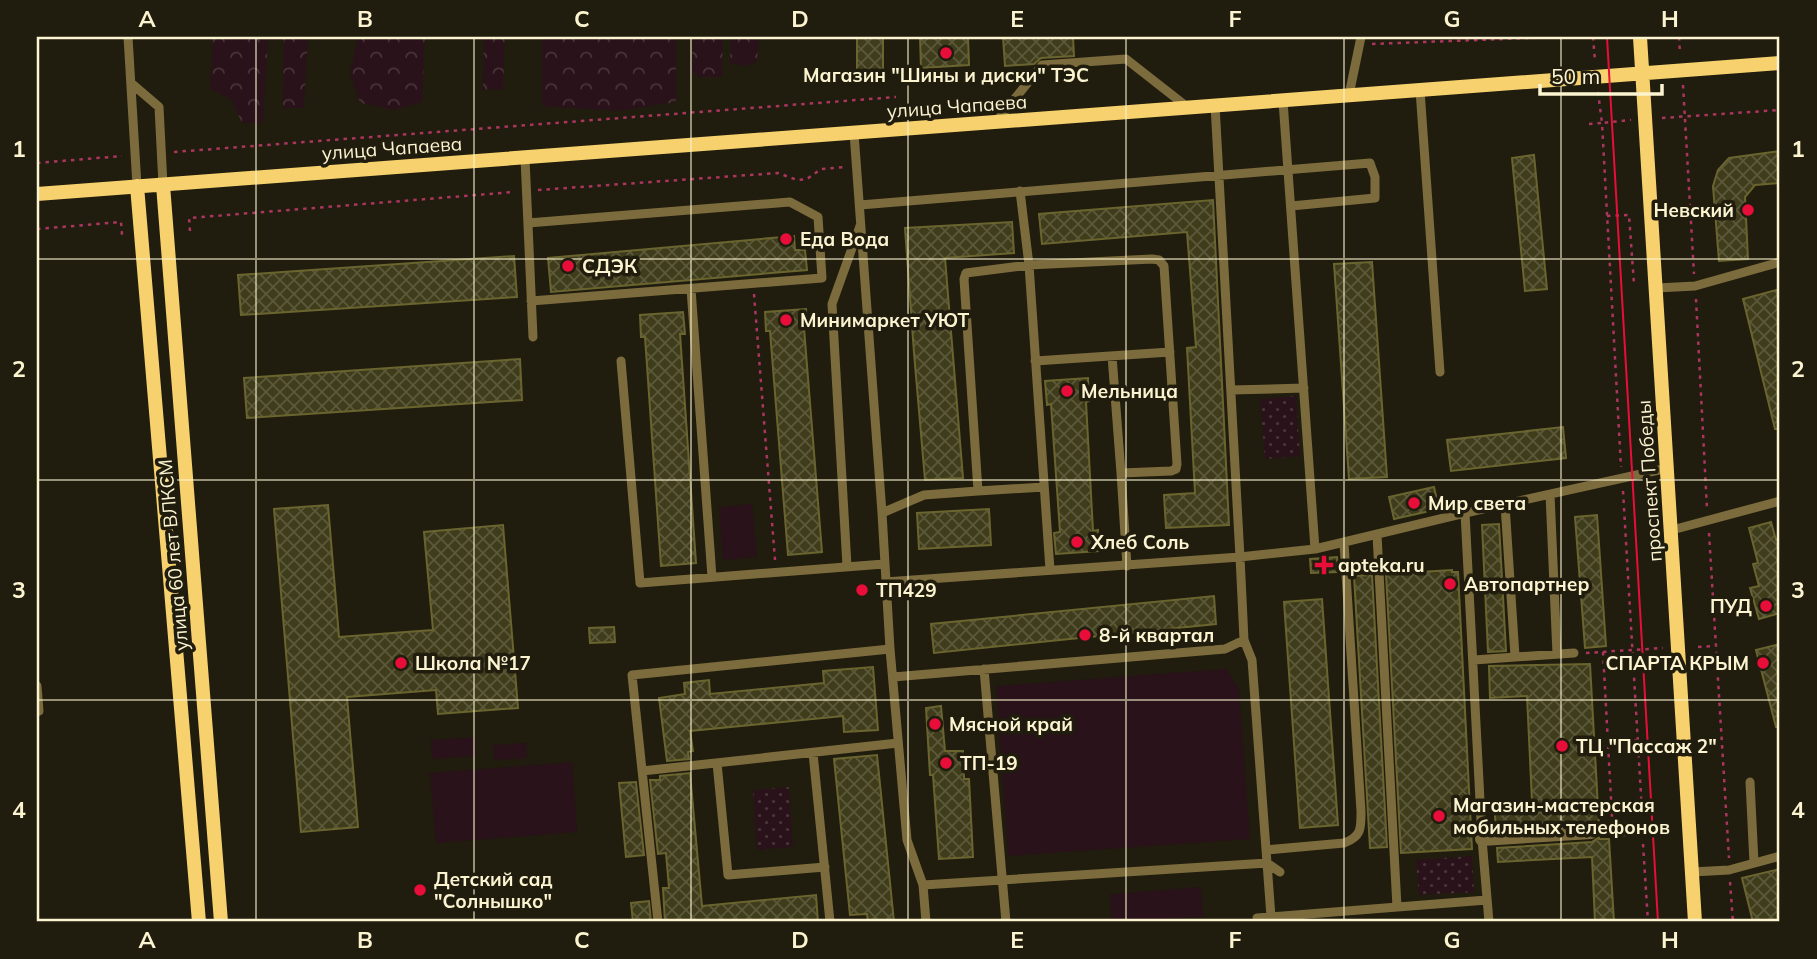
<svg xmlns="http://www.w3.org/2000/svg" width="1817" height="959" viewBox="0 0 1817 959" font-family="Mulish,sans-serif">
<defs>
<pattern id="forest-crowns" width="20" height="18" patternUnits="userSpaceOnUse" patternTransform="scale(1.75)"><rect width="20" height="18" fill="#291219"/><path d="M2 6a3 3 0 1 1 6 0M12 15a3 3 0 1 1 6 0" fill="none" stroke="#493539"/></pattern>
<pattern id="park-dots" width="8" height="8" patternUnits="userSpaceOnUse" patternTransform="scale(1.75)"><rect width="8" height="8" fill="#291219"/><path d="M2 2h.1M6 6h.1" fill="none" stroke="#493539" stroke-width="1.8" stroke-linecap="round"/></pattern>
<pattern id="building-cross-hatch" width="8" height="8" patternUnits="userSpaceOnUse" patternTransform="scale(1.75)"><rect width="8" height="8" fill="#3f3c1b"/><path d="M0 0l8 8M0 8l8-8" fill="none" stroke="#5c593b"/></pattern>
</defs>
<rect width="100%" height="100%" fill="#201d0e"/>
<path fill="#291219" d="M752,504l5,53 -34,3 -4,-53z
M1227,669l12,21 11,149 -242,17 -12,-170z
M475,737l1,19 -44,3 -1,-19z
M526,743l1,15 -33,2 -1,-15z
M572,762l5,70 -141,11 -6,-70z
M1201,887l2,30 -91,5 -2,-28z"/>
<path fill="url(#forest-crowns)" d="M213,37h95l-4,71h-21l1,-68 -16,-1 -5,84h-21l-11,-24 -21,-10z
M358,37h67l-3,65 -28,8 -34,-7 -10,-30z
M484,37h21l-2,52 -20,1z
M542,37h134v65l-57,9 -77,-5z
M693,37h30l-1,40h-22l-9,-6z
M731,37h28l-2,25 -13,4 -14,-2z"/>
<path fill="url(#park-dots)" d="M1296,396l4,60 -35,3 -5,-60z
M789,787l4,60 -36,3 -4,-60z
M1472,856l2,36 -55,3 -3,-35z"/>
<path fill="url(#building-cross-hatch)" stroke="#6a642f" stroke-width="2" d="M857,37h26v35h-26z
M920,37h48l1,28 -48,3z
M1003,37h70l1,19 -33,2 -7,6 -29,2z
M1780,151v32l-25,2 -10,12 3,62 -29,2 -6,-75 5,-16 11,-12z
M1534,155l13,134 -22,2 -13,-133z
M1213,200l16,325 -63,3 -2,-33 31,-2 -8,-145 9,-1 -9,-115 -145,12 -3,-30z
M1012,222l2,31 -69,5 18,220 -38,2 -11,-127 -9,-125z
M794,236l1,14h10l2,20 -256,22 -3,-34z
M514,256l3,41 -276,18 -3,-40z
M1372,262l15,215 -38,2 -15,-215z
M1780,289v140h-5l-32,-130z
M806,309l1,19h-3l18,224 -34,3 -18,-224h-4l-1,-19z
M683,312l2,22h-5l16,229 -35,3 -16,-229h-4l-1,-22z
M520,359l2,41 -275,18 -3,-40z
M1088,378l1,23 -3,1 7,129 5,-1 1,21 -43,3 -2,-21 6,-1 -9,-128 -4,1 -2,-24z
M1563,427l3,31 -115,13 -4,-31z
M1434,487l5,22 -45,10 -5,-22z
M328,505l11,132 94,-7 -9,-98 79,-7 15,183 -80,6 -2,-24 -89,7 11,130 -57,5 -27,-323z
M989,509l2,36 -72,4 -2,-36z
M1597,515l9,131 -21,2 -10,-131z
M1771,522l5,18 4,-1v74l-21,6 -9,-31 9,-2 -6,-22 5,-1 -9,-35z
M1499,524l7,127 -18,1 -6,-127z
M1337,557l1,15 -27,1 -1,-14z
M1452,570v2h6l14,277 -71,4 -15,-279z
M1372,575l15,272 -17,1 -16,-272z
M1214,596l2,28 -282,29 -3,-29z
M1322,599l16,226 -38,3 -16,-226z
M614,627l1,15 -25,1 -1,-15z
M1780,644v83h-4l-20,-77z
M1590,664l9,162 -9,-4 -94,6 -2,-24 38,-3 -5,-105 -37,2 -1,-32z
M873,667l5,63 -34,2 -1,-16 -153,15 3,20 -5,1 1,7 -22,2 -8,-63 26,-4 -1,-11 25,-3 1,14 114,-11 -1,-12z
M941,706l4,45h18l1,28h5l4,78 -34,2 -6,-84h-3l-4,-67z
M877,755l17,167h-26l-1,-8 -17,1 -16,-156z
M690,773l12,133 114,-11 2,27h-153l-2,-34h6l-3,-35 -8,1 -8,-74h10v-4z
M636,782l8,73 -18,2 -7,-74z
M1599,837v2h10l5,83h-19l-3,-65 -94,5 -1,-14 95,-6z
M1780,869v53h-27l-11,-44z
M649,901l2,21h-18l-2,-19z"/>
<g fill="none" stroke-linecap="round" stroke-linejoin="round">
<path stroke="#ab355f" stroke-width="2.5" stroke-dasharray="3.5 5" stroke-linecap="butt" d="M1593,37l2,24
M1679,37l1,17
M1372,44l185,-7
M1683,85l11,189
M1598,92l4,31 29,-3
M1662,118l118,-8
M1589,124l13,-1 19,344
M174,152l722,-55
M37,163l85,-7
M538,190l240,-17 19,7 10,-1 14,-10 25,-2
M1607,216l22,-1 5,69
M37,229l84,-7 1,13
M190,231l-1,-13 325,-26
M754,294l21,266
M1696,299l11,210
M1623,491l19,321
M1709,533l20,325
M1698,647l17,-1
M1603,652l9,165
M1586,653l77,-5
M1609,742l28,-2
M1643,844l5,78
M1730,882l3,40"/>
<path stroke="#7c6b3c" stroke-width="9" d="M128,37l9,149
M131,83l28,24 4,78
M1420,90l20,282
M1349,95l12,-58
M1283,101l32,448
M996,122l46,-57 84,-6 60,47
M854,133l28,380
M525,158l8,179
M1020,191l9,74 21,305
M860,205l510,-42 5,14v21l-84,8
M528,223l262,-21 28,15 4,61 -291,23
M1657,288l38,-2 85,-24
M691,289l21,288
M1112,356l9,117
M621,361l19,222 244,-19
M1035,361l135,-9
M1231,390l73,-2
M978,491l66,-4
M1550,494l7,160
M1505,505l10,151
M1465,513l203,-45
M1672,530l108,-29
M1377,535l20,372
M847,566l-15,-262 28,-78
M885,582l355,-25 -25,-452
M1244,640l8,20 19,257
M1474,660l100,-7
M984,669l22,253
M893,677l332,-28 19,-9 -4,-83 75,-8 150,-36 17,326 7,83
M37,686l2,25 -2,1
M813,753l17,169
M717,763l11,112 97,-8
M642,771l256,-28
M1750,782l4,81
M1266,850l78,-7c18,-7 17,-15 17,-32l-17,-268
M1692,872l37,-2 51,-14
M923,885l344,-22 13,9
M1257,918l230,-18
M658,922l-26,-247 258,-26
M926,922l-3,-37 -16,-45 -17,-191 -8,-136 42,-18 54,-4 -14,-212 2,-6 63,-8 123,-6 7,1 5,6 13,198 -1,5 -5,2 -50,2 6,93"/>
<path stroke="#7c6b3c" stroke-width="14" d="M1613,830l30,-2
M1482,839l109,-7"/>
<path stroke="#f6d16d" stroke-width="14" d="M1640,37l55,885
M163,185l58,737
M137,186l62,736
M37,194l1743,-131"/>
<path stroke="#e90e39" stroke-width="2" d="M1607,37l51,885"/>
</g>
<path fill="none" stroke="#fcf4d0" stroke-width="2" stroke-opacity="0.55" d="M256,37v885M474,37v885M691,37v885M908,37v885M1126,37v885M1344,37v885M1561,37v885M37,259h1743M37,480h1743M37,700h1743"/>
<g fill="#e90e39" stroke="#201d0e" stroke-width="2.5">
<circle cx="946" cy="53" r="7"/>
<circle cx="1748" cy="210" r="7"/>
<circle cx="786" cy="239" r="7"/>
<circle cx="568" cy="266" r="7"/>
<circle cx="786" cy="320" r="7"/>
<circle cx="1067" cy="391" r="7"/>
<circle cx="1414" cy="503" r="7"/>
<circle cx="1077" cy="542" r="7"/>
<path d="M1320.5 554.5h7v7h7v7h-7v7h-7v-7h-7v-7h7z"/>
<circle cx="1450" cy="584" r="7"/>
<circle cx="862" cy="590" r="7"/>
<circle cx="1766" cy="606" r="7"/>
<circle cx="1085" cy="635" r="7"/>
<circle cx="401" cy="663" r="7"/>
<circle cx="1763" cy="663" r="7"/>
<circle cx="935" cy="724" r="7"/>
<circle cx="1562" cy="746" r="7"/>
<circle cx="946" cy="763" r="7"/>
<circle cx="1439" cy="816" r="7"/>
<circle cx="420" cy="890" r="7"/>
</g>
<g text-anchor="middle" dominant-baseline="central" stroke-width="7" stroke-linejoin="round" paint-order="stroke">
<g font-size="19" font-weight="bold" fill="#fcf4d0" stroke="#201d0e" text-anchor="start">
<text x="946" y="75" text-anchor="middle">Магазин "Шины и диски" ТЭС</text>
<text x="1734" y="210" text-anchor="end">Невский</text>
<text x="800" y="239">Еда Вода</text>
<text x="582" y="266">СДЭК</text>
<text x="800" y="320">Минимаркет УЮТ</text>
<text x="1081" y="391">Мельница</text>
<text x="1428" y="503">Мир света</text>
<text x="1091" y="542">Хлеб Соль</text>
<text x="1338" y="565">apteka.ru</text>
<text x="1464" y="584">Автопартнер</text>
<text x="876" y="590">ТП429</text>
<text x="1752" y="606" text-anchor="end">ПУД</text>
<text x="1099" y="635">8-й квартал</text>
<text x="415" y="663">Школа №17</text>
<text x="1749" y="663" text-anchor="end">СПАРТА КРЫМ</text>
<text x="949" y="724">Мясной край</text>
<text x="1576" y="746">ТЦ "Пассаж 2"</text>
<text x="960" y="763">ТП-19</text>
<text x="1453" y="805">Магазин-мастерская<tspan x="1453" dy="22">мобильных телефонов</tspan></text>
<text x="434" y="879">Детский сад<tspan x="434" dy="22">"Солнышко"</tspan></text>
</g>
<g font-size="19" fill="#fcf4d0" stroke="#201d0e">
<text transform="translate(957 106) rotate(-4)">улица Чапаева</text>
<text transform="translate(392 148) rotate(-4)">улица Чапаева</text>
<text transform="translate(1649 481) rotate(-94)">проспект Победы</text>
<text transform="translate(173 555) rotate(-95)">улица 60 лет ВЛКСМ</text>
</g>
</g>
<rect width="1817" height="959" fill="none" stroke="#201d0e" stroke-width="77"/>
<path d="M1540 84v10h122v-10" fill="none" stroke="#fcf4d0" stroke-width="3.5"/>
<text x="1551" y="84" font-size="21" fill="#fcf4d0" stroke="#201d0e" stroke-width="5" paint-order="stroke">50 m</text>
<rect x="38" y="38" width="1740" height="882" fill="none" stroke="#fcf4d0" stroke-width="2.5"/>
<g font-size="23" text-anchor="middle" font-weight="bold" fill="#fcf4d0">
<text x="147" y="27">A</text>
<text x="365" y="27">B</text>
<text x="582" y="27">C</text>
<text x="800" y="27">D</text>
<text x="1017" y="27">E</text>
<text x="1235" y="27">F</text>
<text x="1452" y="27">G</text>
<text x="1670" y="27">H</text>
<text x="19" y="157">1</text>
<text x="1798" y="157">1</text>
<text x="19" y="377">2</text>
<text x="1798" y="377">2</text>
<text x="19" y="598">3</text>
<text x="1798" y="598">3</text>
<text x="19" y="818">4</text>
<text x="1798" y="818">4</text>
<text x="147" y="948">A</text>
<text x="365" y="948">B</text>
<text x="582" y="948">C</text>
<text x="800" y="948">D</text>
<text x="1017" y="948">E</text>
<text x="1235" y="948">F</text>
<text x="1452" y="948">G</text>
<text x="1670" y="948">H</text>
</g>
</svg>
